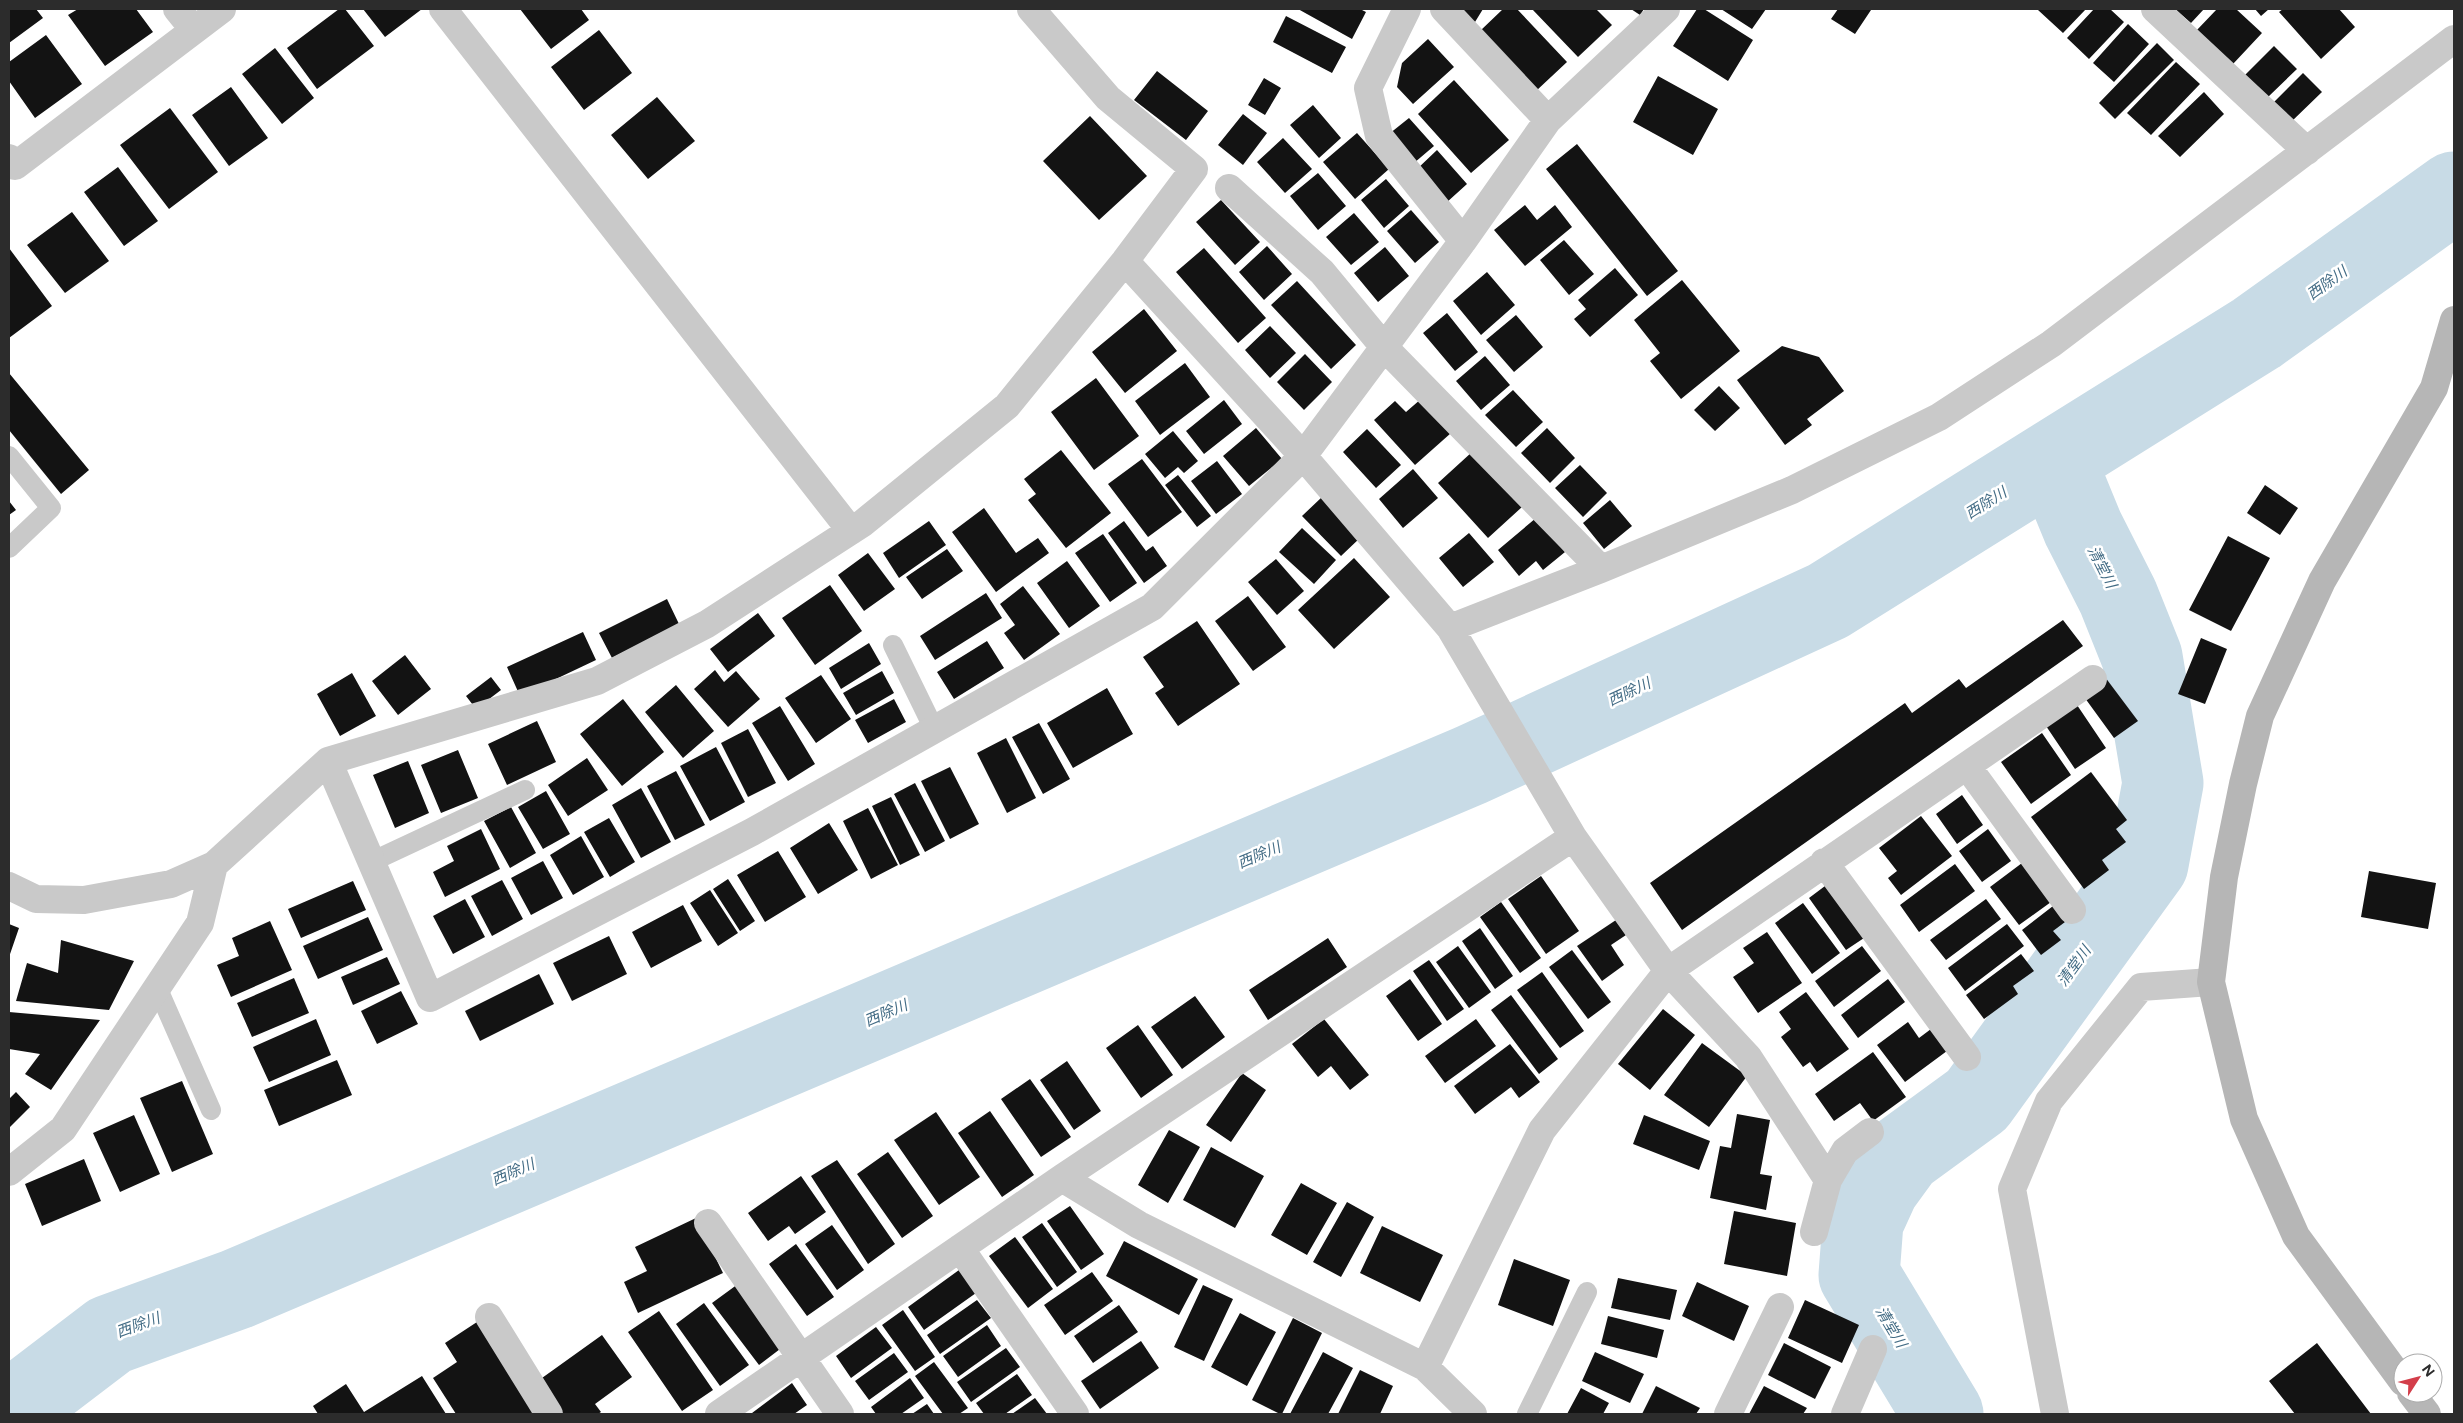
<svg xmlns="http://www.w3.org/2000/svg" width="2463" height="1423" viewBox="0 0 2463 1423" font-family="Figtree,'Noto Sans JP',sans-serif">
<rect width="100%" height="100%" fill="#fff"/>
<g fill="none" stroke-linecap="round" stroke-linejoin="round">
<path stroke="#c8dbe6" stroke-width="81" d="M9,1412l101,-77 127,-46 1234,-524 357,-164 429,-268 197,-141
M1943,1414l-84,-139 4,-53 16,-35 24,-33 74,-54 171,-236 15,-81 -21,-126 -24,-60 -35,-69 -28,-68"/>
</g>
<path fill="#131313" d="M9,9h27l7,9 -34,25z
M78,9h58l17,23 -48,34 -37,-51z
M339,9h6l29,37 -57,43 -30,-41z
M363,9h59l-37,28z
M520,9h61l8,11 -38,29z
M1298,9h62l6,3 -14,27z
M1454,9h29l-8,13z
M1503,9h14l50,53 -31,29 -56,-60z
M1532,9h64l16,16 -34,32z
M1631,9h13l-4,6z
M1697,9h7l49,31 -25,41 -55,-35z
M1721,9h45l-14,20z
M1838,9h32l1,1 -16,24 -24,-15z
M2040,9h46l-23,24 -25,-23z
M2094,9h16l14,13 -35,37 -22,-21z
M2175,9h29l-13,14z
M2217,9h19l26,24 -29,31 -37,-33z
M2255,9h14l-8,7z
M2283,9h56l16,18 -34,32 -42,-47z
M1286,16l60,31 -14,26 -59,-31z
M2128,24l21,20 -35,38 -21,-19z
M599,30l33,43 -48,37 -33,-43z
M46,35l36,49 -47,34 -26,-37v-19z
M1428,39l26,28 -41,37 -16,-17 5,-24z
M2157,43l17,17 -59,59 -16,-16z
M2274,46l23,23 -29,28 -23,-22z
M275,48l39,50 -32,26 -40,-50z
M2176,62l24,22 -49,51 -24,-22z
M1157,71l51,40 -22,29 -52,-40z
M2303,73l19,19 -31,30 -18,-19z
M1658,76l60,33 -25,46 -60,-33z
M1264,78l17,10 -16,27 -17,-10z
M1454,80l55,60 -38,33 -53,-59z
M231,87l37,51 -39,28 -37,-51z
M2204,92l20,22 -44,43 -22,-21z
M657,97l38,44 -47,38 -37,-44z
M1313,105l28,33 -22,20 -29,-33z
M170,108l48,64 -49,37 -49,-64z
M1243,114l24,19 -24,32 -25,-20z
M1090,116l57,60 -48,44 -56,-59z
M1409,118l25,28 -20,17 -25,-29z
M1357,133l32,36 -34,30 -32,-37z
M1283,138l29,31 -27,24 -28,-31z
M1577,144l101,127 -31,25 -101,-127z
M1437,150l30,34 -21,19 -30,-33z
M118,167l40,54 -34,25 -40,-54z
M1318,173l28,33 -28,24 -28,-34z
M1386,179l23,27 -25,22 -23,-28z
M1221,200l39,42 -25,23 -39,-43z
M1525,205l12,15 18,-15 17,22 -47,39 -31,-36z
M1411,210l28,32 -24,21 -28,-32z
M72,212l37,49 -44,32 -38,-48z
M1354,213l25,29 -28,23 -25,-28z
M1564,240l30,34 -25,21 -29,-35z
M1267,246l25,28 -28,26 -25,-28z
M1385,247l24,29 -31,26 -24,-29z
M9,248l43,58 -43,32z
M1204,248l62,70 -28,25 -62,-71z
M1615,268l23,27 -48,42 -16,-18 12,-10 -8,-9z
M1487,272l28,33 -34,30 -28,-34z
M1682,280l58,71 -59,48 -31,-38 10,-8 -26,-33z
M1297,281l59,64 -25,24 -60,-64z
M1144,309l33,42 -52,42 -33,-41z
M1447,313l31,39 -23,19 -32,-38z
M1516,315l27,32 -29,25 -28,-32z
M1270,326l26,27 -26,25 -25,-28z
M1782,346l37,11 25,34 -37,28 5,6 -27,20 -48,-65z
M1305,354l27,28 -28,28 -27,-28z
M1485,356l25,29 -29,25 -25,-29z
M1185,363l25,34 -50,38 -25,-34z
M9,373l80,97 -28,24 -52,-64z
M1096,378l43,58 -45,34 -43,-58z
M1719,386l21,22 -25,23 -21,-21z
M1513,390l30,32 -27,25 -31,-32z
M1421,399l30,34 -36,32 -41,-45 21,-19 11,11z
M1224,400l18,24 -38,30 -18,-23z
M1256,428l26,31 -33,27 -26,-30z
M1547,428l28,30 -25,25 -29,-30z
M1367,429l34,36 -25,23 -33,-36z
M1173,431l25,30 -14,12 -6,-6 -13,11 -20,-24z
M1061,450l50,63 -45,35 -38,-48 8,-6 -12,-15z
M1472,452l50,55 -34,31 -50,-55z
M1142,459l40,53 -34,25 -40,-53z
M1217,461l25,33 -26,20 -25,-33z
M1580,465l27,28 -24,24 -28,-29z
M1413,469l25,29 -35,30 -24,-29z
M1178,475l33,41 -14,11 -32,-42z
M2265,485l33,23 -18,27 -33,-22z
M1322,497l39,40 -20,19 -39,-40z
M1610,500l22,26 -28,23 -21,-26z
M9,501l7,9 -7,5z
M984,508l32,45 22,-15 11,15 -53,39 -44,-60z
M1536,518l29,34 -22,18 -7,-9 -17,15 -21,-26z
M929,521l17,24 -47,33 -16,-25z
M1124,521l22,30 7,-5 14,20 -23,17 -36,-50z
M1302,528l34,32 -22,24 -35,-32z
M1469,533l25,29 -31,25 -24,-29z
M1103,534l34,49 -27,19 -35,-49z
M2228,536l42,22 -39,73 -42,-21z
M947,549l16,22 -41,28 -16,-22z
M868,553l27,36 -31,22 -26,-36z
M1354,558l36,39 -56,52 -36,-39z
M1276,559l28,32 -27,24 -29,-33z
M1067,561l33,45 -31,22 -32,-45z
M830,585l32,46 -47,34 -33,-47z
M1023,586l37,48 -36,26 -20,-27 11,-8 -15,-21z
M986,593l16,25 -67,42 -15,-24z
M1248,596l38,51 -33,24 -38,-50z
M667,599l12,25 -67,34 -13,-25z
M758,613l17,23 -47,36 -18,-23z
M2063,620l20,26 -401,284 -32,-47 255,-180 7,10 47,-34 7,9z
M1197,621l43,63 -62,42 -23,-33 9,-6 -21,-30z
M583,632l13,28 -76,36 -13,-29z
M2201,638l26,11 -22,55 -27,-10z
M987,641l17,27 -50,31 -17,-27z
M869,643l12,21 -40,25 -12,-21z
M405,655l26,34 -33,26 -26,-34z
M715,670l9,12 12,-11 24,28 -32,28 -34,-38z
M882,671l12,22 -38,22 -13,-22z
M352,673l24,43 -36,20 -23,-42z
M821,675l30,44 -35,24 -31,-45z
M491,677l10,13 -25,19 -10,-13z
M2105,677l33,44 -24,17 -32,-44z
M676,685l38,46 -31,27 -38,-46z
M1107,688l26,46 -60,34 -26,-45z
M623,699l41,53 -42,34 -42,-52z
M894,699l12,23 -38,21 -13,-23z
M2075,702l31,46 -31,21 -31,-46z
M780,706l35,58 -27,17 -36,-58z
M537,721l19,41 -49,23 -19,-41z
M1039,723l31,56 -27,15 -31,-57z
M748,729l28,54 -28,14 -27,-54z
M2042,733l29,42 -40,29 -30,-42z
M1006,738l30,60 -29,15 -30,-60z
M716,747l29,55 -35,19 -30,-55z
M458,750l20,48 -37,15 -20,-48z
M587,758l21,32 -40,26 -20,-31z
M408,761l21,52 -34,15 -22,-53z
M950,767l29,57 -29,15 -29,-58z
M676,771l29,54 -30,15 -28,-54z
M2091,772l36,48 -11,9 10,13 -24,18 7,10 -25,19 -53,-72z
M915,783l30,58 -20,11 -31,-58z
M641,788l30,54 -30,16 -29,-53z
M546,791l24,43 -27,15 -25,-42z
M1962,795l21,30 -26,19 -21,-30z
M891,797l29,58 -20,10 -28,-59z
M511,807l25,46 -26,15 -26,-47z
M868,808l30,57 -27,14 -28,-58z
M1921,816l31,40 -51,39 -13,-17 9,-7 -18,-23z
M609,818l26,44 -25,15 -26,-45z
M829,823l29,47 -40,24 -28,-46z
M481,829l19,40 -55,28 -12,-25 21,-11 -7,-15z
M1988,829l23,32 -29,21 -23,-31z
M581,836l23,41 -31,18 -23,-40z
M778,851l28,46 -41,25 -28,-47z
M543,861l20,37 -32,17 -20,-37z
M2022,863l29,39 -32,23 -29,-38z
M1955,864l20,27 -56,41 -19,-27z
M2369,871l67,12 -8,46 -67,-12z
M1541,876l38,55 -33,23 -38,-55z
M728,879l27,42 -15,10 -27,-42z
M502,880l21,39 -31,17 -21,-40z
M353,881l13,29 -65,28 -13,-29z
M1829,883l38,53 -21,14 -37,-52z
M710,890l28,43 -20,13 -28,-43z
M465,899l20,38 -32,17 -20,-38z
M1986,899l15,20 -55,41 -16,-20z
M1501,902l40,56 -21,15 -40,-56z
M1803,903l37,50 -28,21 -37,-51z
M683,905l19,36 -51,27 -19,-36z
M2053,906l12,16 -12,9 8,9 -20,15 -19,-25z
M368,917l15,33 -65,29 -15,-33z
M1616,920l10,15 -15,10 13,20 -22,16 -25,-35z
M270,921l22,49 -61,27 -14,-32 22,-9 -7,-18z
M9,924l10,4 -10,29z
M2007,924l17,22 -59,45 -17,-23z
M1480,928l33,48 -18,13 -33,-48z
M1767,932l35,51 -44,30 -25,-36 21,-14 -11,-15z
M609,936l18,38 -55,27 -19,-38z
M1328,938l19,29 -79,53 -19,-30z
M61,940l73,21 -25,49 -93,-9 11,-38 31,10z
M1458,946l33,46 -22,16 -33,-46z
M1862,946l19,25 -47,36 -19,-26z
M1572,950l39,52 -23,17 -39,-52z
M2021,954l13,17 -21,15 5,8 -34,25 -18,-24z
M387,957l13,27 -47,21 -12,-28z
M1429,960l35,49 -17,12 -34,-50z
M1542,972l42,59 -24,17 -43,-58z
M539,974l15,30 -74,37 -15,-30z
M294,978l15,35 -57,24 -15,-34z
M1410,979l32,45 -24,17 -32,-45z
M1888,979l17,23 -47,36 -17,-23z
M401,991l17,33 -41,20 -16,-33z
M1806,992l43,57 -32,23 -7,-10 -7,5 -22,-30 10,-8 -12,-17z
M1511,995l47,64 -19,15 -48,-64z
M1195,996l30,41 -43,32 -31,-42z
M1663,1009l32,26 -45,55 -32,-26z
M9,1012l91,8 -49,70 -26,-16 15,-20 -31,-5z
M316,1019l15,36 -62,27 -16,-35z
M1324,1019l45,56 -19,15 -19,-24 -13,11 -26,-33z
M1476,1019l20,27 -51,37 -20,-27z
M1908,1022l11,16 16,-12 16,22 -46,34 -28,-37z
M1138,1025l35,50 -32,23 -35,-50z
M1702,1043l45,33 -38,51 -45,-32z
M1510,1044l30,38 -21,16 -8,-11 -36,27 -21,-28z
M1873,1052l33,45 -33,24 -13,-18 -26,18 -19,-27z
M337,1060l15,35 -73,31 -15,-36z
M1067,1061l34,50 -27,19 -34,-50z
M1242,1073l24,17 -35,52 -25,-17z
M1030,1079l41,58 -30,20 -40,-58z
M182,1081l31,73 -41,18 -32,-74z
M16,1092l14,15 -21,21v-29z
M990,1111l44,64 -32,22 -44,-64z
M936,1112l44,65 -41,28 -45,-65z
M1737,1114l33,6 -10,54 12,2 -6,34 -56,-12 10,-52 11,2z
M134,1115l26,59 -40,18 -27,-59z
M1644,1115l66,26 -11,29 -66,-26z
M1169,1130l31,17 -32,56 -30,-18z
M1211,1147l53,29 -29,52 -52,-28z
M888,1152l45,64 -31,22 -45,-64z
M84,1159l17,42 -59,25 -17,-42z
M837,1160l58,84 -27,20 -57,-88z
M801,1176l25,36 -31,22 -6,-8 -21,15 -20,-28z
M1301,1183l36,20 -30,52 -36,-20z
M1347,1202l27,15 -33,60 -28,-15z
M1070,1206l34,48 -23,16 -34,-49z
M1734,1211l62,12 -9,53 -63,-12z
M696,1218l27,55 -85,40 -14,-31 23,-11 -12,-24z
M1042,1223l35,49 -20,15 -35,-50z
M832,1225l32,45 -27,20 -32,-46z
M1382,1226l61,29 -23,47 -60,-29z
M1015,1237l38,52 -25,19 -39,-52z
M1124,1241l74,38 -19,36 -73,-39z
M796,1244l38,53 -27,19 -38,-52z
M1514,1259l56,21 -17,46 -55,-21z
M959,1270l17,23 -52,37 -16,-23z
M1092,1272l21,29 -48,34 -21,-30z
M1618,1278l59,12 -7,30 -59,-12z
M1697,1282l52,24 -15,35 -52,-25z
M738,1284l46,62 -25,19 -47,-62z
M1203,1285l30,14 -29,62 -30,-14z
M977,1300l14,18 -51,36 -13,-19z
M1805,1300l54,25 -17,38 -54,-25z
M704,1303l45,62 -29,21 -44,-62z
M1119,1305l19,27 -45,31 -19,-27z
M903,1310l32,47 -20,14 -33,-46z
M659,1311l54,79 -31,21 -54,-79z
M1240,1313l36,19 -29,54 -36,-19z
M1608,1316l56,14 -7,28 -56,-14z
M1293,1318l29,15 -40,81h-2l-28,-14z
M477,1322l59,92h-80l-23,-36 24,-16 -12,-19z
M987,1325l14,21 -43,31 -15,-21z
M876,1327l16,21 -41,30 -15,-22z
M602,1335l30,42 -37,27 6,8 -3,2h-40l-23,-31z
M1141,1341l18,27 -59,41 -19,-28z
M1784,1343l47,24 -16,32 -47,-24z
M2317,1343l54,71h-76l-26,-33z
M1006,1348l14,19 -49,35 -14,-20z
M1323,1352l30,16 -25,46h-38z
M1595,1352l49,22 -14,29 -48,-22z
M894,1353l14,19 -39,28 -14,-19z
M934,1362l34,46 -9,6h-16l-28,-38z
M1360,1370l33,16 -13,28h-42z
M1017,1374l15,21 -27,19h-21l-8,-11z
M422,1376l24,38h-128l-5,-8 33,-22 18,28z
M910,1378l14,20 -23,16h-25l-5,-7z
M792,1383l15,22 -13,9h-41l-1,-1z
M1656,1386l44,22 -4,6h-54z
M1764,1386l43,22 -4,6h-54z
M1581,1388l28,15 -6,11h-36z
M1035,1398l12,16h-35z
M927,1404l7,10h-22z"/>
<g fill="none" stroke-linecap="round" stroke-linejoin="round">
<path stroke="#c9c9c9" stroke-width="20" d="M9,456l42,52 -42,40
M893,645l41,84
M371,862l154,-72
M157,987l54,123
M1527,1414l60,-122"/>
<path stroke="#c9c9c9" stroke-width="28" d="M177,9l17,21
M443,9l408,522
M1407,9l-39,79 11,48 84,105
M1444,9l104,111
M2155,9l152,142
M9,158l6,8 207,-157
M1229,188l93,84 62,75 217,222
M1125,261l178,195 147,172
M328,761l102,237 322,-166 400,-225 151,-151 160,-215 85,-121 118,-111
M1967,766l105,144
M1824,862l143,195
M9,886l27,13 48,1 87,-16 43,-19 114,-104 269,-80 110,-57 156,-101 144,-117 118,-145 69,-92 -86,-71 -77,-89
M9,1172l54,-43 137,-206 14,-58
M1062,1178l77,47 286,142 48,47
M1828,1180l-80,-123 -80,-86 425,-292
M708,1223l132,191
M1814,1232l14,-52 17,-29 25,-19
M960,1248l115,166
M489,1317l60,97
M1425,1367l117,-237 126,-159 -95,-134
M719,1414l343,-236 511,-341 -123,-209 151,-59 191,-79 147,-73 112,-73 403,-305
M1728,1414l52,-107
M1845,1414l28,-65
M2055,1414l-43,-225 37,-88 92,-114 70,-5"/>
<path stroke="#b6b6b6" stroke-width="28" d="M2403,1382l-107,-146 -52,-117 -33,-137 13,-105 19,-93 17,-68 62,-135 112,-193 20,-68
M2411,1393l16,21"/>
</g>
<g text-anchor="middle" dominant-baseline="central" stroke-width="5" stroke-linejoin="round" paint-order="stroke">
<g font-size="15" font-style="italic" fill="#436c85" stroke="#fff">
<text transform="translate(2327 283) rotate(-36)">西除川</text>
<text transform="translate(1986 503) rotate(-32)">西除川</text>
<text transform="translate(2102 567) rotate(63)">清堂川</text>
<text transform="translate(1629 692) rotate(-25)">西除川</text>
<text transform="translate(1259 855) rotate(-23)">西除川</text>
<text transform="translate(2074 966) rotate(-54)">清堂川</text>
<text transform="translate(886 1013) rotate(-23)">西除川</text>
<text transform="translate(513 1172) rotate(-23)">西除川</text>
<text transform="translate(138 1325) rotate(-20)">西除川</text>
<text transform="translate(1891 1327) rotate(59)">清堂川</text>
</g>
</g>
<rect width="2463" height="1423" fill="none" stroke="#2c2c2c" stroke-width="20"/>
<g transform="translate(2418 1378) rotate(54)"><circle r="24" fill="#ffffff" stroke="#ababab"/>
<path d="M0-4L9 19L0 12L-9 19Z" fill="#d33e4a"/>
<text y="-8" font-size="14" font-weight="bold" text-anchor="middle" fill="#2c2c2c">N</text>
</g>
</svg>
